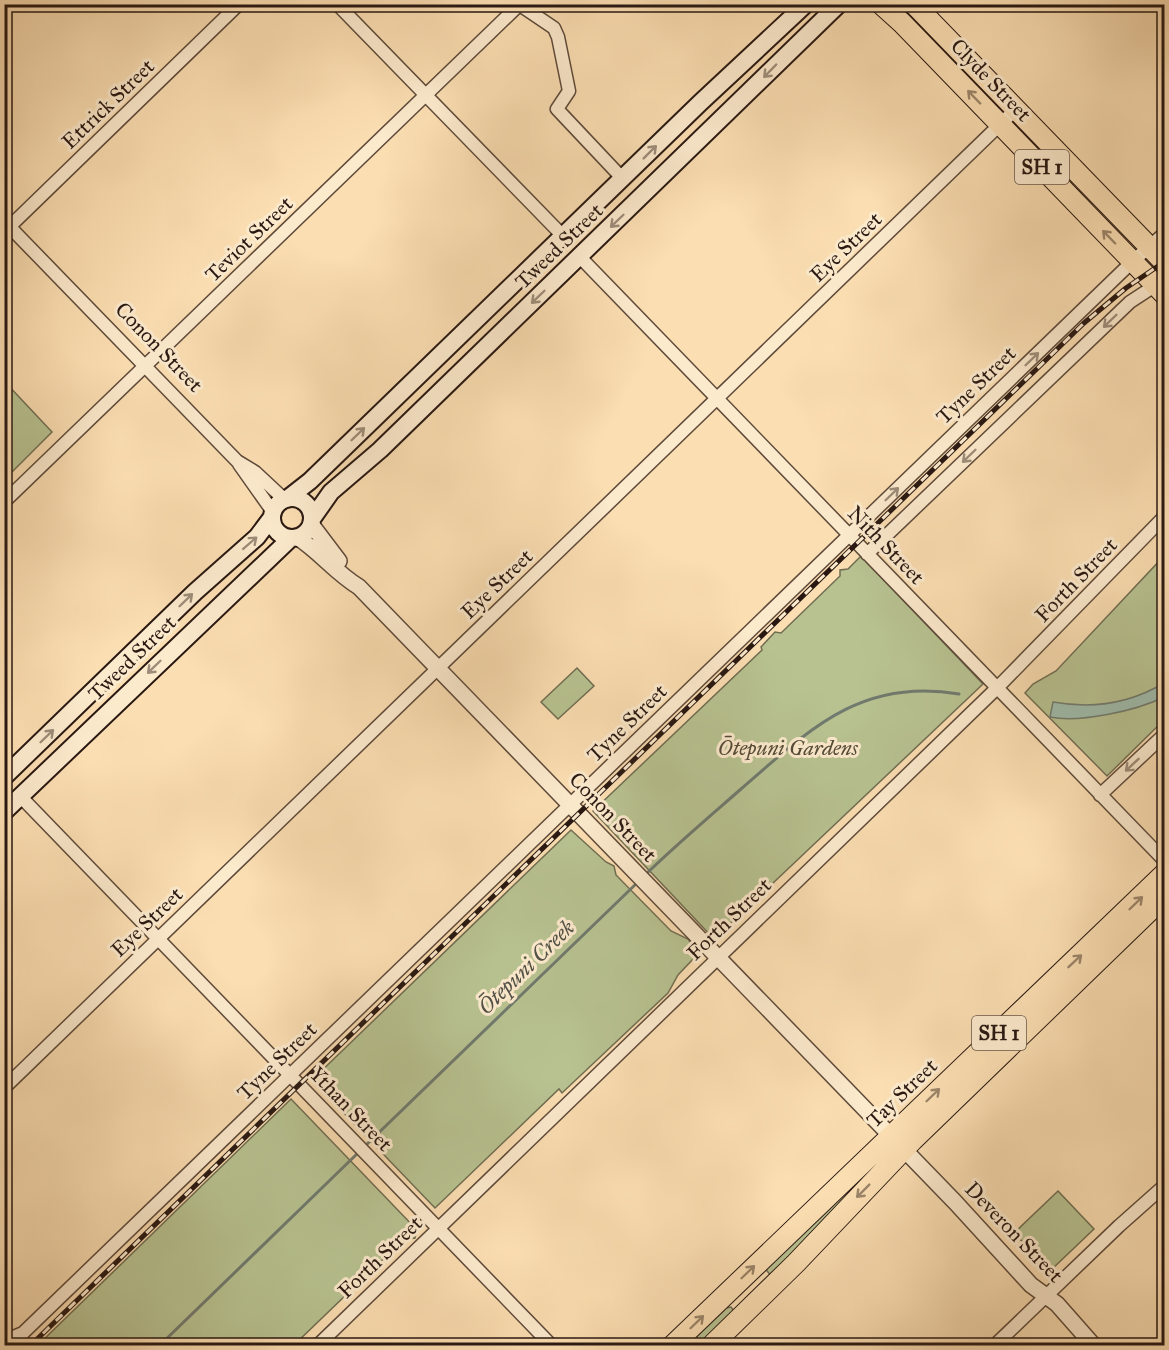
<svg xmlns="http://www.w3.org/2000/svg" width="1169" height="1350" viewBox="0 0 1169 1350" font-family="'IM FELL Great Primer',serif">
<rect width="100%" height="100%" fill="#fbdeb2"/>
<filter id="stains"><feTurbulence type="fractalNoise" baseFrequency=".00333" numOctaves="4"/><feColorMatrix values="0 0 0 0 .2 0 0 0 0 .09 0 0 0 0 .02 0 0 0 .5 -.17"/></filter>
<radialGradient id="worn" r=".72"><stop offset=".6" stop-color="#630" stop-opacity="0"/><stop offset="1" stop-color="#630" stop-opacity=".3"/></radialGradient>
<path fill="#b8c291" stroke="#706d52" stroke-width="1.5" d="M5,382l47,50 -47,47z
M861,556l122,128 -269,255 -121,-128 169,-161 -1,-3 14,-15 6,1 59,-57v-6l8,-1z
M1164,556v164l-57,56 -82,-83 8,-9 23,-13z
M577,668l17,18 -36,33 -17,-17z
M571,830l35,32 8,4 2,9 55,56 17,8 6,8 -4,3 4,8 -16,17 -10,18 -106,100 -3,-4 -124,119 -123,-128z
M291,1099l126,131 -2,8 -12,2 -109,105h-256z
M881,1161l-109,116 -9,-11z
M1058,1191l36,38 -44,42 -36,-38z
M731,1307l3,4c-14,16 -25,34 -47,35l39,-38z"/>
<path fill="#9fbcac" stroke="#707a6e" stroke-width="1.5" d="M1164,683v14c-28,14 -85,26 -114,20l3,-15c39,7 76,2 111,-19z"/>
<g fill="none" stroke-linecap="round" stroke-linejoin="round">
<path stroke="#707a6e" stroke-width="3" d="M645,875c31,-30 64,-58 96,-86 68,-59 120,-112 218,-95
M365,1146l273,-264
M159,1346l201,-195"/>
<g stroke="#5e4a3a" stroke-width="15">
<path id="minor" d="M337,4l226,232
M520,5l34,23 4,9 11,54 -12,18 66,70
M4,221l233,240 18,11 30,28
M5,231l234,-227
M580,257l584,603
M239,464l34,48
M4,502l516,-498
M867,554l263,-252 26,-17
M1100,795l64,-60
M21,797l531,549
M4,1088l1012,-979
M4,1336l7,2 12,-5 1110,-1072 31,-27
M317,1346l680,-658 167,-171
M994,1346l125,-120 45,-40"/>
</g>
<g stroke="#5e4a3a" stroke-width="18">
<path id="tertiary" d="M311,524l28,37
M297,537c23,15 39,36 62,50l596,615 76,83 26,19 37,42"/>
</g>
<g stroke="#291812" stroke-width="20">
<path id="secondary" d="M272 518a20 20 0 1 1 40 0a20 20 0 1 1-40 0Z
M287,499l23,-18 391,-379 105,-98
M312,519l19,-27 49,-42 459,-446
M4,777l191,-185 62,-55 15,-20
M4,812l287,-274"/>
</g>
<g stroke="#291812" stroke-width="22">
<path id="trunk" d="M881,4l21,19 262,271
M914,4l250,258
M672,1346l492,-472
M711,1346l85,-83 117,-123 251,-243"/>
</g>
<use href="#minor" stroke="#fceacd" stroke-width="12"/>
<use href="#tertiary" stroke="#fceacd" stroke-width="15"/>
<use href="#secondary" stroke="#fceacd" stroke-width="16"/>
<use href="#trunk" stroke="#fbdeb2" stroke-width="20"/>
<g stroke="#291812" stroke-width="5">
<path id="rail" d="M30,1346l1054,-1023 42,-35 38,-26"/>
</g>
<use href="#rail" stroke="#fceacd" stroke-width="3" stroke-dasharray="9" stroke-linecap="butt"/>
</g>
<defs><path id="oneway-shaft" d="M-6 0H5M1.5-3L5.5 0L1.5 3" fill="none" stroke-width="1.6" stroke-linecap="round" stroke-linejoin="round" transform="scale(1.5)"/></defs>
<g stroke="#9d8c79">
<use href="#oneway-shaft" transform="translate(770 71) rotate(134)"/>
<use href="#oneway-shaft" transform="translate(650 152) rotate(-45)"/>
<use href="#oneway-shaft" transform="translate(617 221) rotate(136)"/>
<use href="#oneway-shaft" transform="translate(538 297) rotate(136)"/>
<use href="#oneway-shaft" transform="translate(1110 321) rotate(136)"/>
<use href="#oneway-shaft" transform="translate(1032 359) rotate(-44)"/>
<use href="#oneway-shaft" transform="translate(358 434) rotate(-44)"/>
<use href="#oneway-shaft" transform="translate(969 456) rotate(136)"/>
<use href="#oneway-shaft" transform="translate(892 494) rotate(-44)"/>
<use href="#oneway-shaft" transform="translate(250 543) rotate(-41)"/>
<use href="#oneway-shaft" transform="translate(186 600) rotate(-44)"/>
<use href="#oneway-shaft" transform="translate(154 667) rotate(136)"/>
<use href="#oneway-shaft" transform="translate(47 736) rotate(-44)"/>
<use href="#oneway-shaft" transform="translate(1132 765) rotate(137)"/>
</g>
<g stroke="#9c856a">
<use href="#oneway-shaft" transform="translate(974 97) rotate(-134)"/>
<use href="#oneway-shaft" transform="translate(1109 237) rotate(-134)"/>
<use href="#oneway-shaft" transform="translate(1136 903) rotate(-44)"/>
<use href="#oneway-shaft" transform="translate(1075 961) rotate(-43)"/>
<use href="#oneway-shaft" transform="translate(933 1095) rotate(-44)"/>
<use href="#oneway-shaft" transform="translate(863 1191) rotate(135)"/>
<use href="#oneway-shaft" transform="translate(748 1272) rotate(-44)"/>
<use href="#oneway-shaft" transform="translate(697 1322) rotate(-44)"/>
</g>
<g text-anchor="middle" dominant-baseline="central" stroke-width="6" stroke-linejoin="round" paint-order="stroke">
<g fill="#fceacd" stroke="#68574a" stroke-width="1.5">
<rect x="1015" y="150" width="54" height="34" rx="4.5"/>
<rect x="972" y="1016" width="54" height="34" rx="4.5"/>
</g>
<g font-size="20" font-weight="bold" fill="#291812">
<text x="1042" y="167">SH 1</text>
<text x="999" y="1033">SH 1</text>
</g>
<g font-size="21" fill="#291812" stroke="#fceacd">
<text transform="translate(991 80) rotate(46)">Clyde Street</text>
<text transform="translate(108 104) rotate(-44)">Ettrick Street</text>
<text transform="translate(249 239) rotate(-44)">Teviot Street</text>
<text transform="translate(559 246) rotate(-44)">Tweed Street</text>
<text transform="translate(846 247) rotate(-44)">Eye Street</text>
<text transform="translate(159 347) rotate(46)">Conon Street</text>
<text transform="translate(976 385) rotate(-44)">Tyne Street</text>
<text transform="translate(886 545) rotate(46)">Nith Street</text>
<text transform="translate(1076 580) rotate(-46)">Forth Street</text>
<text transform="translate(497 584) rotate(-44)">Eye Street</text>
<text transform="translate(132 658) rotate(-44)">Tweed Street</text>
<text transform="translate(627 723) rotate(-44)">Tyne Street</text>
<text transform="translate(613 817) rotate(46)">Conon Street</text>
<text transform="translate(729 919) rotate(-44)">Forth Street</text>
<text transform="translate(147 922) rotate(-44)">Eye Street</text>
<text transform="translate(277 1061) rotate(-44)">Tyne Street</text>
<text transform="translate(902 1093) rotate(-44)">Tay Street</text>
<text transform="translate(351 1109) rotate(46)">Ythan Street</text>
<text transform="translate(1014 1232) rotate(46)">Deveron Street</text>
<text transform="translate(380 1257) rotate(-44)">Forth Street</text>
</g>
<g font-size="21" font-style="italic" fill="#544b38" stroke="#fceacd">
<text x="788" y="748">Ōtepuni Gardens</text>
</g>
<g font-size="22" font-style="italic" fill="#525148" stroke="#fceacd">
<text transform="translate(526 967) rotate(-44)">Ōtepuni Creek</text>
</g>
</g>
<rect width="1169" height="1350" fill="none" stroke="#fbdeb2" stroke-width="24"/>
<rect x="6" y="6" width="1157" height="1338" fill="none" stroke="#291812" stroke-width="3"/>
<rect x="12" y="12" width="1145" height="1326" fill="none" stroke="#291812" stroke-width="1.5"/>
<rect width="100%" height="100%" filter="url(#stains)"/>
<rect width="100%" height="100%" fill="url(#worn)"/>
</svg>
